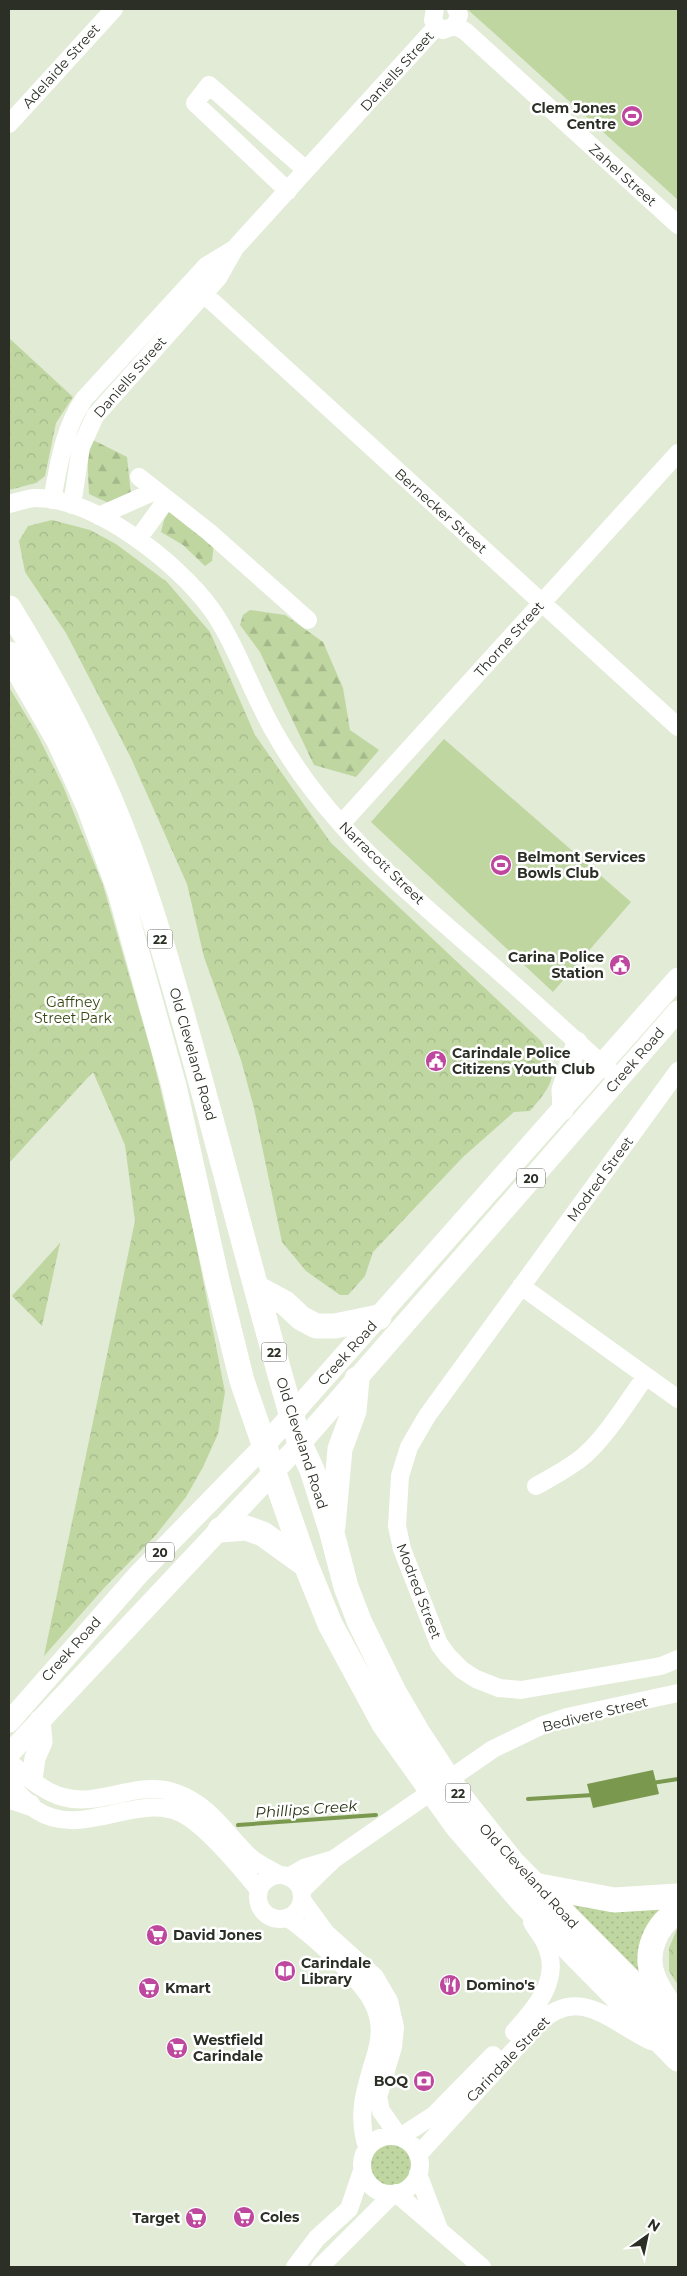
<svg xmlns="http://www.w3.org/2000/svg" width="687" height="2276" viewBox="0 0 687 2276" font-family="Montserrat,sans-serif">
<defs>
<pattern id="grass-dots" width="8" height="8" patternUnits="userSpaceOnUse" patternTransform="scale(1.25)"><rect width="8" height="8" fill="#bfd6a1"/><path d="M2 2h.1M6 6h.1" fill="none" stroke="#a4b88a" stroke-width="1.8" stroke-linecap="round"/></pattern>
<pattern id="forest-firs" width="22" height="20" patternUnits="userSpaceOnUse" patternTransform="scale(1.25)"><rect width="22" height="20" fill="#bfd6a1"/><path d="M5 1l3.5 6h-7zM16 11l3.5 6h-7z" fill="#a4b88a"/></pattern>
<pattern id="park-crowns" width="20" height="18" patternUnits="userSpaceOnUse" patternTransform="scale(1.25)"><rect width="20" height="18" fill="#bfd6a1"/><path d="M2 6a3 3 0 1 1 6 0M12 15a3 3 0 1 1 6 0" fill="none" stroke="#a4b88a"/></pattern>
</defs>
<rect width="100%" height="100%" fill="#e1ebd5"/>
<path fill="url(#grass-dots)" d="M678,1899l-30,82 -76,-77z
M367 2165a22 22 0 1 1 44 0a22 22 0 1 1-44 0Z"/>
<path fill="url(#forest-firs)" d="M91,439l36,18 4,38 -18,10 -24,-11 -2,-43z
M170,510l44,33 -2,18 -7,5 -22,-21 -22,-13 3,-12z
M250,610l35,5 38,27 20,46 7,42 29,20 -23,27 -42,-12 -54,-113 -20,-27 3,-10z"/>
<path fill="url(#park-crowns)" d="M9,338l64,59 -17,26 -11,53 -9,7 -27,7z
M52,520l38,10 26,14 51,38 43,50 45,103 76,108 210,198c20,32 12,43 -11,70l-16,1 -51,45 -90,95 -8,24 -17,19h-8l-34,-24 -24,-29 -28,-134 -13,-48 -37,-103 -17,-73 -56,-126 -65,-125 -41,-61 -6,-31 9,-15z
M9,687l27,45 27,54 40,99 48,166 36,147 38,194 -7,42 -15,33 -17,30 -31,39 -51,52 -60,68 91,-435 -10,-76 -32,-73 -84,91z
M60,1243l-18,83 -30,-30z
M678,1927v58l-9,-14v-23z"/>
<path fill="#bfd6a1" d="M467,9h211v191l-184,-167z
M444,739l187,163 -78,90 -182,-170z"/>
<path fill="#7b984f" d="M653,1770l6,24 -66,14 -6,-24z"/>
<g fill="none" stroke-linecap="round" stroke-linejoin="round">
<path stroke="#7b984f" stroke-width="4" d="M652,1783l26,-4
M528,1799l65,-4
M238,1825l138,-10"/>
<path stroke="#fff" stroke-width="18" d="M435,9l-2,11 4,6 6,4 12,-4 4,-11 -3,-6
M455,26l10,5 213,194
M9,124l105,-115
M288,191l-93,-88 14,-18 97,85
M204,294l474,433
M139,477l70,55 99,88
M52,500c7,-35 11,-70 32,-101l122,-133 28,-17
M9,504c8,-2 17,-5 25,-6 61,-1 144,65 178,112 26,38 40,84 63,123 18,32 41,63 66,91 46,53 102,98 154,144 39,34 77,70 116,104
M72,505l9,-58 14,-31 123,-138 17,-30 202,-222
M99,516l56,-25
M138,539l29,-40
M341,824l337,-371
M678,1071l-251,345 -18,31 -9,29 -3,50 5,23 37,95 9,12 14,14 14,9 23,9 22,2 140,-24 17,-7
M521,1286l157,113
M536,1486c16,-9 34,-18 49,-31 24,-22 42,-53 61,-79
M9,1762c16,13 34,30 54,35 37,11 74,-18 113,-4 33,11 50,41 74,64 9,8 20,12 29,18
M9,1784c9,8 17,19 27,26 46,30 100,-18 145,3 23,11 61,56 78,77
M258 1897a22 22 0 1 1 44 0a22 22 0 1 1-44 0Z
M288,1877l16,-9 27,-8
M301,1891l33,-32 159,-110 50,-24 24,-8 111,-24
M302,1900l24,33 49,44 14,24 6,26 -2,20 -15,50 3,14 12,17 2,8
M288,1918c24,17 74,61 86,87 7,15 7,33 2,49 -10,33 -20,59 -9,93
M514,2032c21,-24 48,-52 32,-87 -3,-8 -10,-15 -14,-23
M362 2165a29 29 0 1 1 58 0a29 29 0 1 1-58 0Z
M400,2137l34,-22 59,-60
M418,2155l120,-131c41,-41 74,-1 113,17
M418,2174l21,55
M396,2193l86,74
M295,2267l22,-29 32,-29 13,-38
M320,2267l73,-73"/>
<path stroke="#fff" stroke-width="21" d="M563,1110l-1,-20 15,-48
M9,1722l129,-147 126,-129 414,-468
M9,1754l291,-310 378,-433
M32,1779l3,-21 7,-16 -2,-22
M9,1798l21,7"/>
<path stroke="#fff" stroke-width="25" d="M9,608c43,70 82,142 112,218 28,70 48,141 68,213 38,135 71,271 111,405l12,26 20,63 14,54 14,36 34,69 24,41 40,61 54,68 166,167
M9,654l50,87 30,66 31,85 54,194 43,194 25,101 64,184 24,59 54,100 73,102 67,77 154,156
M257,1288l28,15 16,15 15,8h19l44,-9
M333,1526l7,-77 14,-38 3,-32
M220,1530l26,-2 17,6 43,31
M534,1885l80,15 64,-4
M672,2010c-6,-11 -15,-22 -19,-34 -9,-24 3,-52 25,-64"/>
</g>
<defs>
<g id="stadium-disc" transform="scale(1.125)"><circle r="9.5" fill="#bf489f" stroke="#fff"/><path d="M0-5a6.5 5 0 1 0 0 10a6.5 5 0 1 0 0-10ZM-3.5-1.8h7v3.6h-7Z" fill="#fff"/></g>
<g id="civic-disc" transform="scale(1.125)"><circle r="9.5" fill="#bf489f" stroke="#fff"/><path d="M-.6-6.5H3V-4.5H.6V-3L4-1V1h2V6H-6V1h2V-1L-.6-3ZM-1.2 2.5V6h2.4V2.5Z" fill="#fff"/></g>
<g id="supermarket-disc" transform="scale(1.125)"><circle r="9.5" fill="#bf489f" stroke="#fff"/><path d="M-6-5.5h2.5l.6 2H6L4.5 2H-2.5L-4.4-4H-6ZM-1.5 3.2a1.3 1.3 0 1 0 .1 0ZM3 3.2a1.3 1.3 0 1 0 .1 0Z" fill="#fff"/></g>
<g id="library-disc" transform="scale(1.125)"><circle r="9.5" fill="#bf489f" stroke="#fff"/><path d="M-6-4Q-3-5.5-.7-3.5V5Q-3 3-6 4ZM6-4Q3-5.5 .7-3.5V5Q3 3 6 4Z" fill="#fff"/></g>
<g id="restaurant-disc" transform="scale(1.125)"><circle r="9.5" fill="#bf489f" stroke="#fff"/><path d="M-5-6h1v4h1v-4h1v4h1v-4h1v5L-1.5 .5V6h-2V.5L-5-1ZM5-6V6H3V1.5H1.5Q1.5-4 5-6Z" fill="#fff"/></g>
<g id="bank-disc" transform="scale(1.125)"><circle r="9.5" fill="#bf489f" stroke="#fff"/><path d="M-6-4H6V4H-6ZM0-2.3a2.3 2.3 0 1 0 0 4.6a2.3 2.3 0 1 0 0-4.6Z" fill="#fff"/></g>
</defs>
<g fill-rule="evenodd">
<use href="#stadium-disc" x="632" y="116"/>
<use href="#stadium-disc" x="501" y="865"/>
<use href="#civic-disc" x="620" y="965"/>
<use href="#civic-disc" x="436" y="1061"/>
<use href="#supermarket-disc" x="157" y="1935"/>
<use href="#library-disc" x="285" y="1971"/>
<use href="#restaurant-disc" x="450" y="1985"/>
<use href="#supermarket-disc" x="149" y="1988"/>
<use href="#supermarket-disc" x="177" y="2048"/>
<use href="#bank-disc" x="424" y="2081"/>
<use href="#supermarket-disc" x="244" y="2217"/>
<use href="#supermarket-disc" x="196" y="2218"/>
</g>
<g text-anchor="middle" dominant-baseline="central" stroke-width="5" stroke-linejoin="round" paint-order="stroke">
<g fill="#fff" stroke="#6b6d67" stroke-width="1">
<rect x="147.5" y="929.5" width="25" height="19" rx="4"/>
<rect x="517" y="1168.5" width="28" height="19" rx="4"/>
<rect x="261.5" y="1342.5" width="25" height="19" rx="4"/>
<rect x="146" y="1542.5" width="28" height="19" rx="4"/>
<rect x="445.5" y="1783.5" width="25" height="19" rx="4"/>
</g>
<g font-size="12" font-weight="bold" fill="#2b2f26">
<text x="160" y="939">22</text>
<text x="531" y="1178">20</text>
<text x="274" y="1352">22</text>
<text x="160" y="1552">20</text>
<text x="458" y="1793">22</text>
</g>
<g font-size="14" fill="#2b2f26" stroke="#fff">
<text transform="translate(61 66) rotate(-48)">Adelaide Street</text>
<text transform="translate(397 71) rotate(-48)">Daniells Street</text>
<text transform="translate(623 175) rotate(42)">Zahel Street</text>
<text transform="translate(130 377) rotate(-49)">Daniells Street</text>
<text transform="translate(441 511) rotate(42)">Bernecker Street</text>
<text transform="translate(509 639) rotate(-48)">Thorne Street</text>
<text transform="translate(382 863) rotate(44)">Narracott Street</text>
<text transform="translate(193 1054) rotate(74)">Old Cleveland Road</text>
<text transform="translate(635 1060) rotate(-49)">Creek Road</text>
<text transform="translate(600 1179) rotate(-54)">Modred Street</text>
<text transform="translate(347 1353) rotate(-48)">Creek Road</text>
<text transform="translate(302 1443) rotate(72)">Old Cleveland Road</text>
<text transform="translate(419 1591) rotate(69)">Modred Street</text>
<text transform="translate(71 1649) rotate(-48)">Creek Road</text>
<text transform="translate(595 1714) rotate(-14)">Bedivere Street</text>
<text transform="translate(529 1876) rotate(47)">Old Cleveland Road</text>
<text transform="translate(508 2059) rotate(-46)">Carindale Street</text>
</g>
<g font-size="14" font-weight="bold" fill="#2b2f26" stroke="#fff" text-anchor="start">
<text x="616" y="108" text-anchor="end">Clem Jones<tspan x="616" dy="16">Centre</tspan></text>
<text x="517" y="857">Belmont Services<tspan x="517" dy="16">Bowls Club</tspan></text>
<text x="604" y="957" text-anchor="end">Carina Police<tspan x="604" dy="16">Station</tspan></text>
<text x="452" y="1053">Carindale Police<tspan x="452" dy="16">Citizens Youth Club</tspan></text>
<text x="173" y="1935">David Jones</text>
<text x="301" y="1963">Carindale<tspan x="301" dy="16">Library</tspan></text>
<text x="466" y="1985">Domino's</text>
<text x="165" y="1988">Kmart</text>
<text x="193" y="2040">Westfield<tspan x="193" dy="16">Carindale</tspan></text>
<text x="408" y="2081" text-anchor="end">BOQ</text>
<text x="260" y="2217">Coles</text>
<text x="180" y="2218" text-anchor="end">Target</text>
</g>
<g font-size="14" fill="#344711" stroke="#fff">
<text x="73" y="1002">Gaffney<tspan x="73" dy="16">Street Park</tspan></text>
</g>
<g font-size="15" font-style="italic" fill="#253212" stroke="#fff">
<text transform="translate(306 1809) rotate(-4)">Phillips Creek</text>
</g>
</g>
<rect width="687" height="2276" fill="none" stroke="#2b2f26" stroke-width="20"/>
<g transform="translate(647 2236) rotate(33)" stroke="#ffffff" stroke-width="4" paint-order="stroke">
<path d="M0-4L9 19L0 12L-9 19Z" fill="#2b2f26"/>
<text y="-8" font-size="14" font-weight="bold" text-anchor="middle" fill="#2b2f26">N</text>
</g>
</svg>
